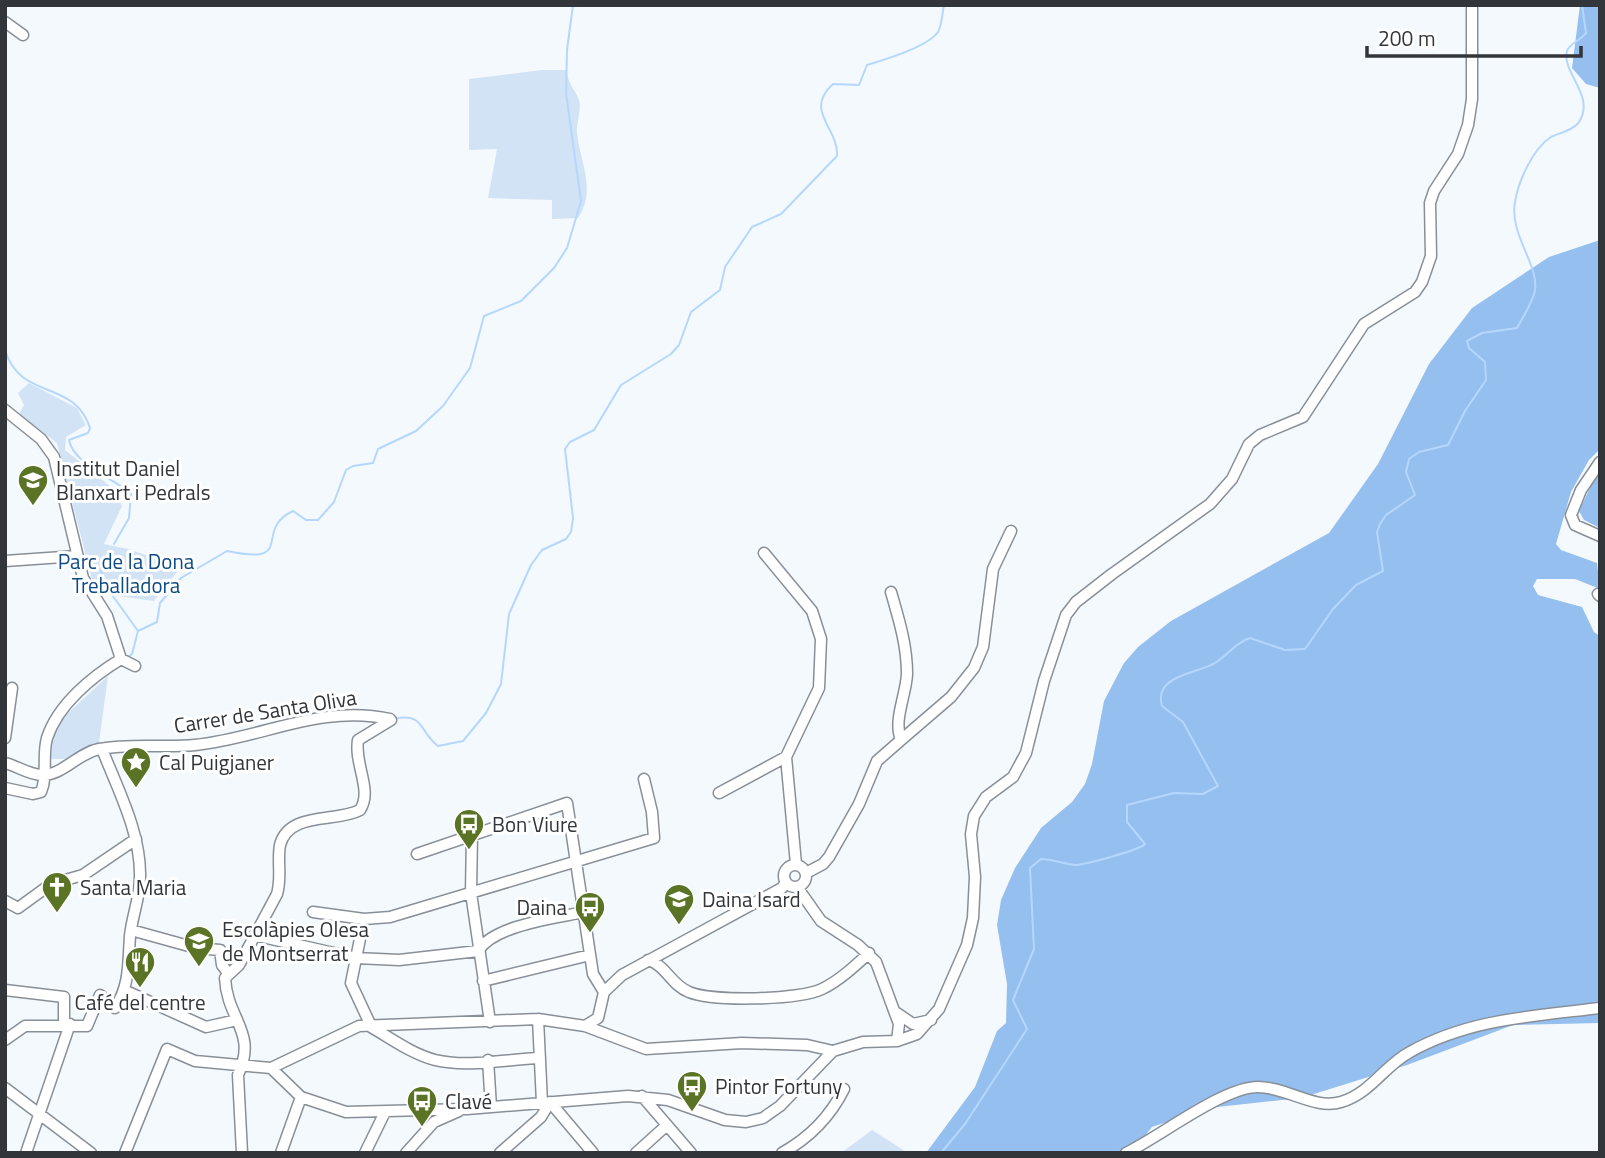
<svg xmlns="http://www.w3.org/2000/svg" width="1605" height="1158" viewBox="0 0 1605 1158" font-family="'Titillium Web',sans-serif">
<rect width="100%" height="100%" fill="#f4f9fe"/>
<path fill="#d2e3f6" d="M542,70h25c0,13 8,19 12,30 3,11 -3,22 -2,33 3,30 20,57 1,85l-26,1v-19l-64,-2 9,-49 -28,1v-71z
M29,383l48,25 9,17 -20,12 -1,13 50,40 7,16 -18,38 24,5 53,18 -27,34 -36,-5 -24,-9 -37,-144 -38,-29 5,-9 -6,-12z
M108,676l-9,67 -33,16h-15l2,-32z
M872,1130l36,23h-67z"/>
<path fill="#95bfef" d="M1580,5h20v83l-14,-4 -14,-16z
M1600,240v209l-11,11 -18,32 -15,52 5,6 36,13 3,26 -25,-10h-38l-4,7 5,9 44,12 12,25 6,4v387l-87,2 -106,40 -106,33 -93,10 -56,19 -21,26h-205l49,-66 22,-56 9,-8 1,-39 -10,-59 4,-25 14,-32 26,-40 31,-26 13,-18 7,-20 12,-63 20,-38 14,-16 33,-26 158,-88 49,-69 51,-100 43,-56 77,-51z
M1600,467v61l-16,-8 -5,-9z"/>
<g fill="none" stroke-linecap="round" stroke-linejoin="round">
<path stroke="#b5d7fe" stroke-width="2" d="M5,350c16,52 69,28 85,78l-2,5 -19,7c4,23 44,39 62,53l-2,25 -15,26
M101,570l4,15 33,46 -6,23 -6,4
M138,631l19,-9 3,-19 21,-25 46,-27c71,15 25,-21 66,-40l13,9h12l16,-18 12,-32 7,-4 20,-3 5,-14 38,-18 27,-25 27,-38 14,-52 37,-15 33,-33 13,-20 14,-47 -15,-108 1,-43 6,-45
M394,719c31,-7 25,13 44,27l25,-5 23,-28 15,-29 8,-70 22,-49 11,-15 24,-11 5,-7 2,-14 -8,-69 5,-7 24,-12 27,-45 50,-31 8,-9 12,-33 29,-22 5,-23 27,-40 29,-13 56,-58c2,-28 -34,-45 -4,-72l26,1 8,-20c17,-5 61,-18 71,-33 4,-7 4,-18 6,-27
M941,1153l24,-29 62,-95 -14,-29 21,-51 -4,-81 11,-9c12,0 22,5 34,6 9,0 65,-15 70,-21l-18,-22v-17l47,-12 29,1 15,-8 -35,-64 -21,-16c-9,-31 35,-32 53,-43 12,-7 21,-21 35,-25l35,12 20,-1 28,-40 23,-24 27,-14 -6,-39 3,-8 6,-9 29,-20 -9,-23 3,-13 10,-7 29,-7 17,-34 21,-31 -1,-18 -16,-14 -2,-7 15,-8 35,-5c6,-11 16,-26 18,-38 4,-25 -26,-56 -20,-88 3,-20 18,-54 36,-65 8,-4 23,-7 28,-15 17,-26 -18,-50 -12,-71 2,-7 14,-11 19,-18l-4,-28"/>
<g stroke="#888f98" stroke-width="13">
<path id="minor" d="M5,22l18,13
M5,410l36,29 13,18 29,121 24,38 14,43 14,7
M1600,462l-19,28 -10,25 4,10 25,11
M764,553l48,58 9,28 -2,49 -33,69 10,107
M5,561l72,-5
M1598,594l2,2
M5,738l7,-50
M901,740l50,-43 23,-29 9,-21 10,-78 18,-38
M5,763c12,3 23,11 36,12 21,1 37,-22 58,-26 32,-6 64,-1 96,-4 68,-7 125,-41 195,-26
M5,788l28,6 8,-2c7,-16 1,-37 6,-54 11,-34 46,-62 74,-79
M719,793l67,-36
M472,834l-1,59 19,129
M417,854l150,-51 26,171 11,18
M784 876a11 11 0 1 1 22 0a11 11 0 1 1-22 0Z
M806,873l17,-9 6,-7 30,-53 18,-43 24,-21c-8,-20 5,-44 6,-66 0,-29 -8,-54 -16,-82
M797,887l24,34 37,24 18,17 23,62 -2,17
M5,901l13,7 33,-24 32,-9 53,-36
M313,912l51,7 26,-2 264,-79 -2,-26 -8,-33
M364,919l-13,64 20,43
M131,930l65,18 24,2 2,15 6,8
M254,935l102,23 43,2 79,-9c16,-26 78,-33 106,-39
M648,960c18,5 23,25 41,32 24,10 110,8 133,-3 17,-8 33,-23 47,-36
M483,981l107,-26
M5,990l59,7v27
M126,991l80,36 31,-7
M897,1013l16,11 18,-4
M538,1019l4,84
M585,1026l13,-8 6,-26 18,-17 160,-87 4,-6
M371,1027c21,12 41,27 64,33 33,8 72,-1 105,-2
M5,1040l20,-14h62l13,-31 15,13c15,-23 13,-45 15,-72 2,-20 10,-38 10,-59 1,-44 -22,-87 -38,-128
M488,1060l3,47
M271,1068l88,-42 179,-7 47,7 61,23 96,-6 65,2 26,6
M5,1088l86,65
M642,1096l49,57
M550,1102l43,51
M26,1153l44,-129
M125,1153l42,-104 28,12 76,7 30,29 45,15 121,-3 161,-13 40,4 57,20 21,2 17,-4 17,-12 53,-55 30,-9 34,-1 20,-7 22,-25 28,-64 6,-27 2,-41 -4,-43 3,-18 12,-19 27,-20 13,-24 18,-72 22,-66 10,-13 36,-28 98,-70 22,-25 17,-35 11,-9 43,-18 61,-93 51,-32 7,-10 9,-26 -1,-53 4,-12 24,-37 10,-29 4,-26v-94
M242,1153l-4,-78c20,-43 -11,-55 -13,-97l14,-13 38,-71c5,-16 0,-33 3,-49 9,-34 56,-22 80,-35 13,-20 -6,-45 -2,-70l33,-20
M281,1153l20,-56
M365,1153l20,-41
M406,1153l28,-31 25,-11
M500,1153l41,-36 9,-15
M636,1153l31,-28
M782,1153c27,-15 48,-36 62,-64
M1126,1153c35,-17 97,-66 132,-66 28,0 57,23 83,15 29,-8 44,-37 69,-50 59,-33 124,-36 190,-44"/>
</g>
<use href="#minor" stroke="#fff" stroke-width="10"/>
</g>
<defs>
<g id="school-pin" transform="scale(1.575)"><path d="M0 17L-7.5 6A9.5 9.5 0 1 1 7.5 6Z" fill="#5a7325" stroke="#fff"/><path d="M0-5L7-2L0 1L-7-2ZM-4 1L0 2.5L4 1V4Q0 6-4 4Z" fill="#fff"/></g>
<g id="sight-pin" transform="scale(1.575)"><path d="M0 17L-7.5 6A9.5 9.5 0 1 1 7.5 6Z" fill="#5a7325" stroke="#fff"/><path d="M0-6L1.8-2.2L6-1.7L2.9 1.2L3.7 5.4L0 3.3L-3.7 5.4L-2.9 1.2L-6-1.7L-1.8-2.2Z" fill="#fff"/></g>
<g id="bus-pin" transform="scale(1.575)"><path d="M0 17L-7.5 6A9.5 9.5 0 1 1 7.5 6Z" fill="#5a7325" stroke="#fff"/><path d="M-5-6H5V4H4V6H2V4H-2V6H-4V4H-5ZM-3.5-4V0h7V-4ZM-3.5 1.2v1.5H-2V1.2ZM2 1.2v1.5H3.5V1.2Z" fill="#fff"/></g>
<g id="church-pin" transform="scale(1.575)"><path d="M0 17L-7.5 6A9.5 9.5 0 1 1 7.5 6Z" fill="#5a7325" stroke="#fff"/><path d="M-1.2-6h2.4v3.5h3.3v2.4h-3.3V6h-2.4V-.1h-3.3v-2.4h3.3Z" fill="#fff"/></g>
<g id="restaurant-pin" transform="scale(1.575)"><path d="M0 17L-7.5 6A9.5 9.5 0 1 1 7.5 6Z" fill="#5a7325" stroke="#fff"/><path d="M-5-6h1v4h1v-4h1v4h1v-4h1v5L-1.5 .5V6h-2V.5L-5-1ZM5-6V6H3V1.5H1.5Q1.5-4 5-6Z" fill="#fff"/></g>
</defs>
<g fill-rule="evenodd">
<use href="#school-pin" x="33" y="480"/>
<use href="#sight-pin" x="136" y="762"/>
<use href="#bus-pin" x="469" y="824"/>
<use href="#church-pin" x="57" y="887"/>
<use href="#school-pin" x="679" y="899"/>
<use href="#bus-pin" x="590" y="907"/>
<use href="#school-pin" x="199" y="941"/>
<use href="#restaurant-pin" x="140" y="962"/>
<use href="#bus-pin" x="692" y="1086"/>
<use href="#bus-pin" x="422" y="1101"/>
</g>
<g text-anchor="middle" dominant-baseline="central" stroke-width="6" stroke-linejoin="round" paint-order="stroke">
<g font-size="21" fill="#323539" stroke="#fff" text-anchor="start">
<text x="56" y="468">Institut Daniel<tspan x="56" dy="24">Blanxart i Pedrals</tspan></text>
<text x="159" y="762">Cal Puigjaner</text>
<text x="492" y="824">Bon Viure</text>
<text x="80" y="887">Santa Maria</text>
<text x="702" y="899">Daina Isard</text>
<text x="567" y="907" text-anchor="end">Daina</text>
<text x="222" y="929">Escolàpies Olesa<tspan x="222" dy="24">de Montserrat</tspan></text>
<text x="140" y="1002" text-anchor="middle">Café del centre</text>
<text x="715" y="1086">Pintor Fortuny</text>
<text x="445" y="1101">Clavé</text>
</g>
<g font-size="21" fill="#0e4a84" stroke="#fff">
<text x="126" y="561">Parc de la Dona<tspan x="126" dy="24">Treballadora</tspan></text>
</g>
<g font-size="21" fill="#323539" stroke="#fff">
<text transform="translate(265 711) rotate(-9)">Carrer de Santa Oliva</text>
</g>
</g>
<rect width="1605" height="1158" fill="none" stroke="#323539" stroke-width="14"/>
<path d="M1367 46v10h214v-10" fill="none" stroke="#323539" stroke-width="3.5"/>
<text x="1378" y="46" font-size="21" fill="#323539" stroke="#ffffff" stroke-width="5" paint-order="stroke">200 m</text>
</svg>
